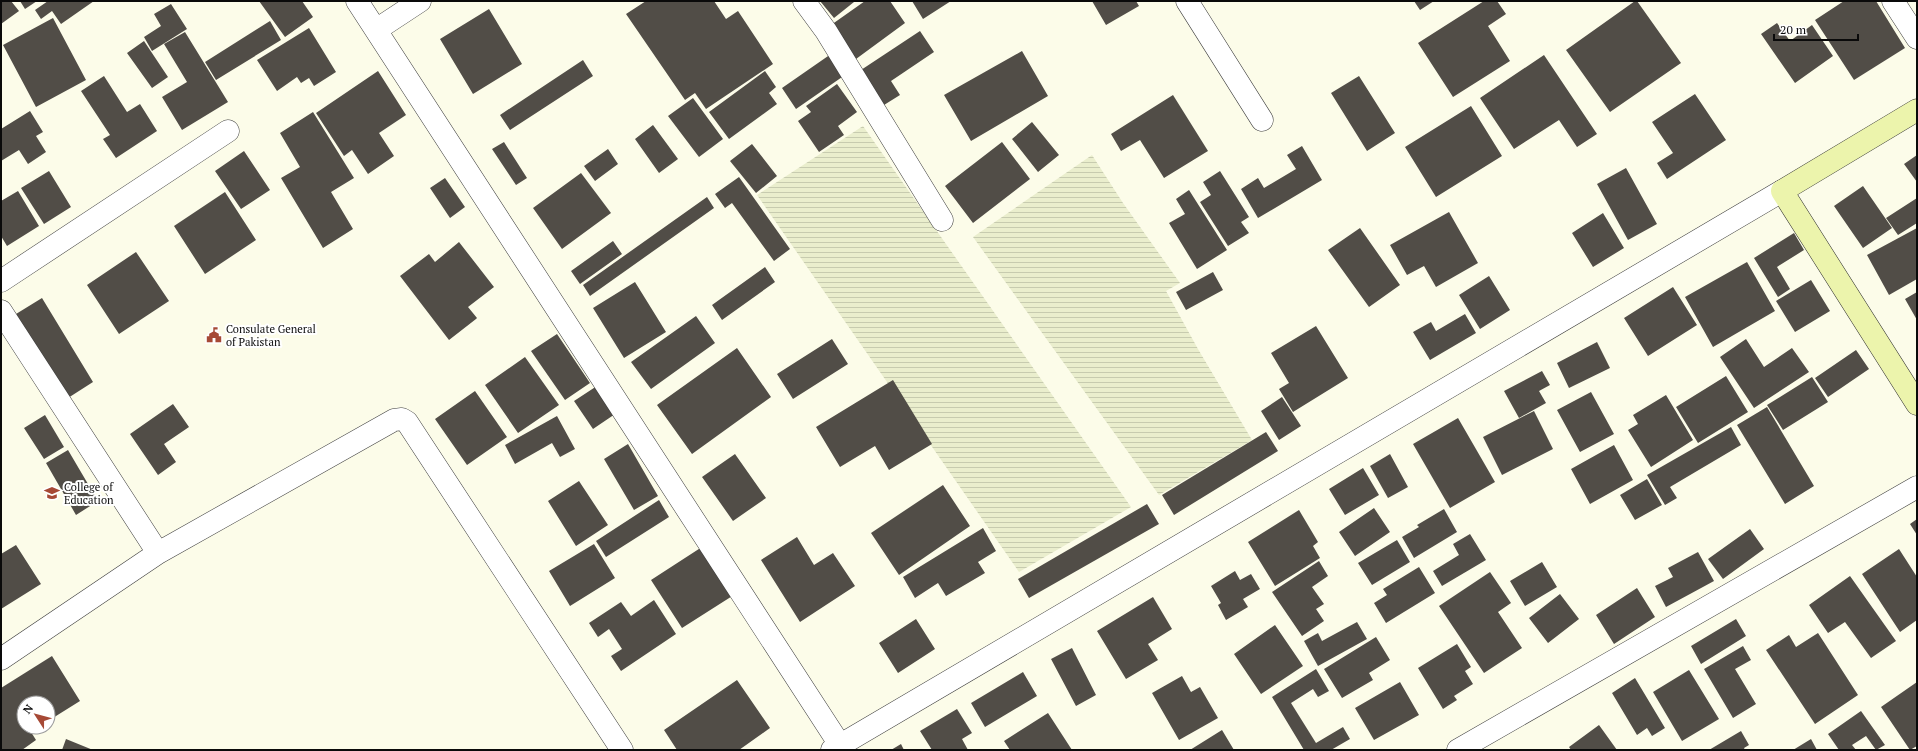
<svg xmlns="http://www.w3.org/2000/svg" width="1918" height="751" viewBox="0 0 1918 751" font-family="'PT Serif',serif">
<defs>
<pattern id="farmland-rules" width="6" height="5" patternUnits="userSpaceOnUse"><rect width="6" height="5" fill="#eaeecd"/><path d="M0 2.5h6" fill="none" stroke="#c7cbaf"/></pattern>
</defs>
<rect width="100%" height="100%" fill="#fcfce9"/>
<path fill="url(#farmland-rules)" d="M863,126l268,381 -112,65 -262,-377z
M1092,155l31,48 57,80 -14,8 32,58 54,91 -93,55 -186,-258z"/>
<path fill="#514d47" d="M1,1h10l8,10 -18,13z
M20,1h17l-12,8z
M48,1h46l-33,23 -9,-13 -11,8 -6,-9z
M259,1h43l11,16 -28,20z
M646,1h68l12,18 12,-8 35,53 -67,45 -11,-16 -10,7 -59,-86z
M820,1h33l1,1 -20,16z
M865,1h25l15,22 -49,36 -25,-34z
M912,1h39l-28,18z
M1092,1h44l3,5 -33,19z
M1414,1h20l-14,9z
M1484,1h13l9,13 -18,12 22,35 -57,36 -35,-54z
M1635,1h2l44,62 -71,49 -44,-62z
M1844,1h32l29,47 -51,32 -39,-60z
M171,4l16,25 -35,22 -8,-14 17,-11 -7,-12z
M489,9l33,55 -49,30 -33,-55z
M53,18l33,62 -50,27 -33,-62z
M270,21l11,19 -65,40 -11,-18z
M1777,23l13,18 22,-16 21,31 -38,27 -34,-49z
M309,28l27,44 -22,14 -5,-8 -8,5 -4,-6 -20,14 -20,-31z
M920,31l14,21 -43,29 9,14 -16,10 -23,-35z
M185,32l43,70 -46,28 -20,-33 25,-15 -23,-38z
M144,41l24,36 -16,11 -25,-35z
M1022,51l26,45 -77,45 -27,-46z
M831,54l14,21 -49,34 -14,-21z
M1544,55l53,79 -20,13 -18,-27 -45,29 -34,-51z
M583,60l10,16 -83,54 -10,-15z
M378,71l28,44 -27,18 15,23 -26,18 -16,-24 -8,6 -28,-43z
M765,71l11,16 -7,6 8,11 -48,35 -20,-27z
M104,76l23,36 13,-8 17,27 -41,27 -13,-19 7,-4 -29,-44z
M1359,76l36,57 -28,18 -36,-58z
M837,84l20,28 -19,14 6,9 -25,17 -21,-31 13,-9 -5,-6z
M1695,94l31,46 -59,39 -10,-16 16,-10 -21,-31z
M1173,95l35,56 -44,27 -24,-38 -19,11 -10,-17z
M693,98l30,41 -24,18 -31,-41z
M1471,106l31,50 -66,41 -31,-50z
M30,111l13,21 -7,4 10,16 -18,12 -9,-14 -18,11v-32z
M313,112l41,66 -23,14 22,37 -30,19 -42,-70 19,-11 -20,-34z
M1032,122l27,33 -21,17 -26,-33z
M653,125l25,34 -19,14 -24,-34z
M504,142l23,36 -11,7 -24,-36z
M1002,142l28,37 -57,44 -28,-37z
M752,144l25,32 -21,17 -26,-32z
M1302,146l20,34 -64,38 -17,-29 17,-11 6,10 32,-19 -9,-14z
M608,149l10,15 -23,17 -11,-15z
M244,151l26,39 -29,19 -26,-38z
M1917,155v27l-13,-18z
M1626,168l31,56 -29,16 -31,-56z
M49,171l22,36 -27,17 -23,-36z
M1220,171l29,46 -8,5 8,11 -21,13 -28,-44 11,-7 -8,-13z
M581,173l30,40 -49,36 -29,-41z
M739,177l51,72 -16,12 -42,-58 -7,5 -10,-14z
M445,178l20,29 -15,11 -20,-30z
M1863,186l29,42 -29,20 -29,-42z
M1189,190l38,60 -30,19 -28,-46 16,-9 -9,-15z
M18,191l21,35 -32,20 -6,-10v-35z
M225,192l31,48 -51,34 -31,-48z
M707,197l7,11 -124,88 -7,-11z
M1917,198v25l-19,12 -12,-17z
M1449,212l29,51 -42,24 -12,-21 -17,9 -17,-30z
M1603,213l21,35 -31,19 -21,-34z
M1360,228l40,57 -31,22 -41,-57z
M1917,228v51l-28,16 -22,-40z
M1794,233l10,17 -27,17 13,22 -12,8 -24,-39z
M613,241l9,13 -42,30 -9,-13z
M459,242l35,45 -26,20 9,11 -1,1 -27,21 -49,-64 29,-22 6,8z
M136,252l33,49 -50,33 -32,-49z
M1747,262l28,49 -62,36 -28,-50z
M765,267l10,15 -53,38 -10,-15z
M1213,272l10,18 -37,20 -10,-18z
M1489,276l21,34 -30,19 -21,-34z
M1811,280l19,31 -35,21 -19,-31z
M635,282l31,50 -42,26 -31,-50z
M1673,287l24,38 -49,31 -24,-38z
M1917,292v28l-12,-21z
M42,298l51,84 -25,16 -52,-84z
M1465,314l11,19 -46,27 -17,-28 18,-10 5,9z
M696,316l19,27 -64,46 -20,-27z
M1316,326l32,52 -55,34 -14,-23 10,-6 -18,-30z
M557,334l33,49 -25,17 -34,-49z
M832,339l16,25 -55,35 -16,-25z
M1746,339l18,28 28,-19 17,24 -55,36 -34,-51z
M1597,342l13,26 -41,20 -12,-25z
M737,348l34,49 -79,57 -35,-49z
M1856,350l13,19 -41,28 -13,-19z
M525,357l34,48 -41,28 -33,-48z
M1542,371l8,14 -11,6 7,12 -27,15 -15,-27z
M1726,376l22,36 -50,31 -22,-36z
M1812,377l16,25 -45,28 -16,-25z
M893,380l39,64 -43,26 -14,-24 -35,21 -24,-40z
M603,382l18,28 -28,19 -19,-28z
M475,391l32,46 -40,28 -32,-46z
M1591,392l23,42 -34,18 -23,-42z
M1666,395l27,45 -42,27 -23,-37 10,-6 -5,-9z
M1282,397l19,29 -22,14 -18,-29z
M173,404l16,23 -25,17 12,18 -18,13 -28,-41z
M1767,407l47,79 -29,18 -48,-79z
M1534,411l19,38 -51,26 -19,-38z
M45,415l19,32 -20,12 -20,-31z
M557,416l18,33 -15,8 -8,-14 -37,21 -10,-19z
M1458,418l37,64 -45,26 -37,-64z
M1731,427l10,18 -71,42 7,11 -12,7 -18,-30z
M1266,432l12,19 -104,64 -12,-20z
M628,444l30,52 -24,14 -30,-51z
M1614,445l19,35 -43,24 -19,-35z
M68,450l30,51 -22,14 -30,-52z
M735,454l31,44 -33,23 -31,-44z
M1390,454l18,33 -20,11 -18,-32z
M1363,468l16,27 -34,20 -16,-26z
M1647,479l15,26 -27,15 -15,-25z
M579,481l29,44 -32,21 -28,-45z
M943,485l27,41 -71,49 -28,-42z
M659,500l10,17 -63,40 -10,-16z
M1147,504l12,20 -130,74 -11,-19z
M1374,508l16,24 -35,24 -16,-24z
M1444,509l13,23 -43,26 -12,-21 17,-10 -2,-2z
M1299,510l19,32 -5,4 7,12 -45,28 -27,-44z
M1917,519v16l-7,-11z
M983,528l13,23 -18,11 7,11 -39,23 -8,-13 -23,15 -12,-21z
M1750,529l14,20 -41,30 -15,-20z
M1470,534l16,26 -44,26 -9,-15 26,-16 -6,-11z
M797,537l17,28 19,-12 22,33 -55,36 -39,-62z
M1397,540l13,22 -38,23 -14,-22z
M594,544l21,34 -45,28 -21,-35z
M16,545l25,39 -40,25v-55z
M705,545l32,48 -55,35 -31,-48z
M1899,549l18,28v43l-17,12 -38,-58z
M1698,552l16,29 -48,26 -11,-21 18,-9 -5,-9z
M1319,561l9,15 -16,11 12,17 -8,5 8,12 -22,15 -30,-44z
M1542,562l15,25 -32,19 -15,-25z
M1419,567l16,26 -49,30 -12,-20 13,-8 -4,-6z
M1235,571l5,9 11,-6 9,15 -17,10 5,8 -22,13 -8,-15 3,-2 -10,-17z
M1490,572l21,31 -13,9 24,36 -38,25 -45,-67z
M1850,576l46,65 -25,17 -26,-36 -17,11 -19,-28z
M1637,588l18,29 -41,27 -18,-29z
M1560,594l19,25 -31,24 -19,-25z
M1153,597l19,32 -24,15 10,16 -32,19 -29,-48z
M654,600l22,34 -55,37 -10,-15 11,-7 -13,-20 -11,8 -9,-14 32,-21 10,14z
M916,619l19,30 -37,24 -19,-30z
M1736,619l10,17 -45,28 -10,-18z
M1357,622l10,17 -49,27 -14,-25 14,-8 4,8z
M1275,625l28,41 -42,28 -27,-40z
M1818,633l40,62 -43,29 -49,-74 23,-15 7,12z
M1376,637l14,23 -21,13 4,7 -31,18 -18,-29z
M1457,644l14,23 -6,4 8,13 -19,12 3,4 -14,9 -25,-41z
M1743,646l8,14 -16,9 21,35 -23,14 -29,-49z
M1072,648l24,47 -20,11 -25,-47z
M52,656l28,45 -32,20v-18h-24v24h15l-8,5 5,8 -14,10h-21v-62z
M1316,669l13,22 -11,6 -5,-8 -22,14 25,40 27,-16 7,12 -19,11h-27l-32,-53z
M1689,670l30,49 -37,22 -29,-49z
M1023,672l14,24 -52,31 -14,-24z
M1182,676l9,16 9,-5 18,31 -39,22 -27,-47z
M1635,678l30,50 -13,8 -5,-8 -10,7 -25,-42z
M737,680l33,48 -31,22h-62l-13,-20z
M1400,682l19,33 -45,25 -19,-32z
M1917,682v64l-7,4 -29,-43z
M957,709l15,24 -10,6 6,11h-36l-12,-19z
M1861,711l24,34 -9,5 -10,-14 -14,9 4,5h-17l-11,-16z
M1048,713l24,37h-62l-6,-9z
M1599,725l18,25h-46l-2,-3z
M1222,730l12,20h-44z
M1741,731l8,14 -5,3 1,2h-36z
M66,739l27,11h-31z
M1811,739l6,11h-24z
M901,744l3,6h-13z"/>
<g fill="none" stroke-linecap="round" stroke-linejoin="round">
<g stroke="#3d3d3d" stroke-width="23">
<path id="minor" d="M357,1l483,744
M804,1l22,30 116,189
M1187,1l75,119
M376,30l44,-29
M1,281l227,-150
M1,311l157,242
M1,659l157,-106 236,-133 8,-1 5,3 215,328
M832,750l950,-559
M1458,750l459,-263"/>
</g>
<g stroke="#3d3d3d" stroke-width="23">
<path id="tertiary" d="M1893,1l24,37"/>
</g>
<g stroke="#2c2c2c" stroke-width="23">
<path id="secondary" d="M1917,110l-135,81 135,213"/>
</g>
<use href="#minor" stroke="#fff" stroke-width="22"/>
<use href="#tertiary" stroke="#fff" stroke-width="22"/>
<use href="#secondary" stroke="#ecf4ac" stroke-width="22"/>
</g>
<defs>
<g id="civic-bare" transform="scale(1.2)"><path d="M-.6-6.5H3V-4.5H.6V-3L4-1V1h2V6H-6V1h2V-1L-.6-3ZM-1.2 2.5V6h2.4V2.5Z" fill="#a64935" stroke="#fff" stroke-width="2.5" paint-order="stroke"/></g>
<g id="university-bare" transform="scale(1.2)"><path d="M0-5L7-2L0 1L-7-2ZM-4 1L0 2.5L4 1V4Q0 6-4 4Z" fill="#a64935" stroke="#fff" stroke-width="2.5" paint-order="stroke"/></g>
</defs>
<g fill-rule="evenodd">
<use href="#civic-bare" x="214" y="335"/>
<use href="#university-bare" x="52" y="493"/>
</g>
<g text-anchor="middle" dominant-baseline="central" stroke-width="4" stroke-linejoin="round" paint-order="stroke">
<g font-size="11" fill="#0a0a0a" stroke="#fff" text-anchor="start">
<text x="226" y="329">Consulate General<tspan x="226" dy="13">of Pakistan</tspan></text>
<text x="64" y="487">College of<tspan x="64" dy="13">Education</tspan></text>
</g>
</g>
<rect width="1918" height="751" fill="none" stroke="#0a0a0a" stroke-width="4"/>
<g transform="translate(36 715) rotate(306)"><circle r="19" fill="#ffffff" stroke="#9d9d9d"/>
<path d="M0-3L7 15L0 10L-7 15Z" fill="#a64935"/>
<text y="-6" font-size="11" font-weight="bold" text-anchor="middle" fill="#0a0a0a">N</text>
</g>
<path d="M1774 34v6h84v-6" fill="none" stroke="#0a0a0a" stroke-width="2"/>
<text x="1780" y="34" font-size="12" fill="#0a0a0a" stroke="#ffffff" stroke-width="3" paint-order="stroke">20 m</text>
</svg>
